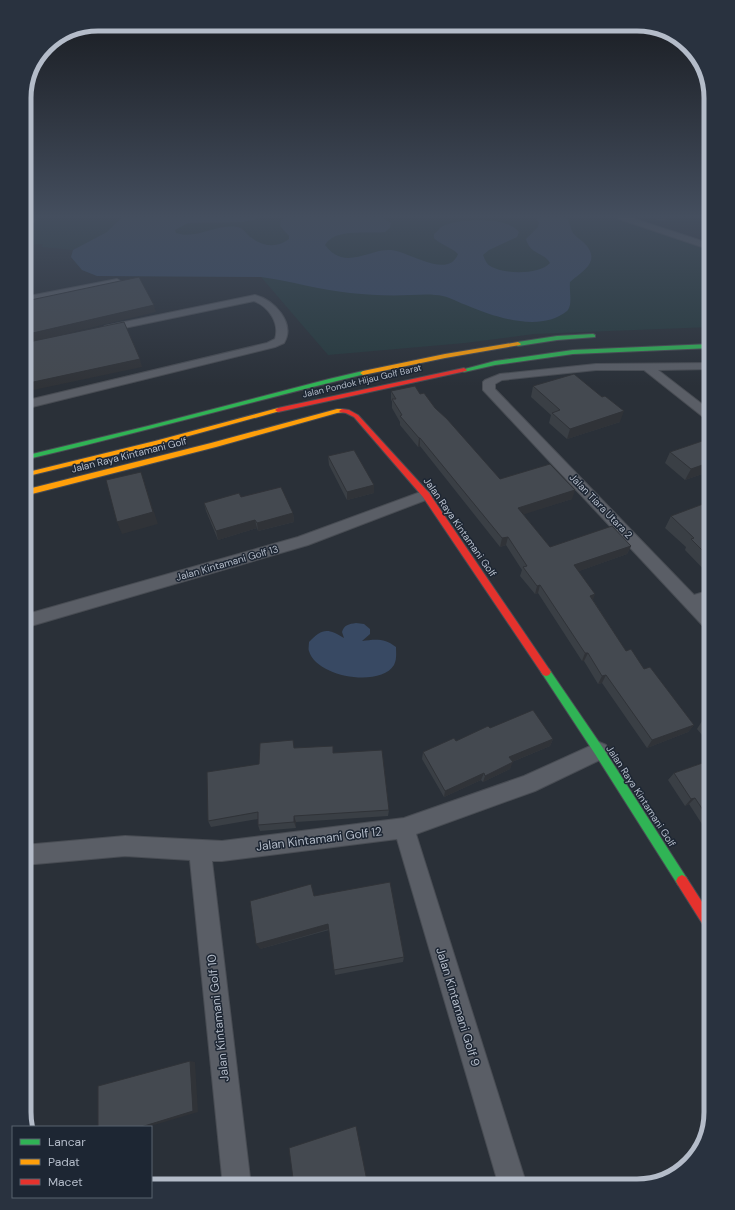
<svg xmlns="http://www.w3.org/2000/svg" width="735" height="1210" viewBox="0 0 735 1210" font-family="'DM Sans',sans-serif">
<rect width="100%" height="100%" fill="#2a3038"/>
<path fill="#273a3e" d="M24,217h592l95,32v78l-177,7 -69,9 -137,12 -67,-78 -164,-1 -15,-6 -11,-13 2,-7 -31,-3 1,-3 -19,1z"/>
<path fill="#384963" d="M122,217h143l-22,5 -55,1 -13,7 1,3c20,7 40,-9 61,-6 6,1 8,5 12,9 12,10 27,13 40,3v-3l-9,-10 1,-6 5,-3h95l10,6 -1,5 -5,4c-18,2 -50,-4 -60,13 20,27 44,3 66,5 17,1 57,30 67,4 -7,-7 -17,-9 -24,-16v-4c3,-2 5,-5 7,-7 16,-9 67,-11 78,5l-2,5 -28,13 -6,5c2,5 4,10 9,12 13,7 47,8 58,-4 -6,-11 -20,-8 -24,-24l12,-12 1,-4 -3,-6h30c4,4 4,11 7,16 4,5 10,8 14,13 13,17 -6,26 -17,36 -1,8 3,24 -3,29 -27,22 -73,6 -101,-6 -11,-4 -20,-10 -31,-10 -8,-1 -17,0 -25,0 -20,1 -40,0 -60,-2 -30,-3 -59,-12 -89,-16l-164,-1 -15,-6 -11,-13 2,-7 34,-18z
M356,623l8,1 6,5v5l-8,7c13,-2 23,-3 34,6 0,6 1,12 -2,18 -14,23 -78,12 -85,-14 -1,-2 0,-6 0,-9 13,-14 19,-14 35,-4l-2,-6c2,-7 7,-8 14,-9z"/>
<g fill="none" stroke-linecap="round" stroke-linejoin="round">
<g stroke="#484c53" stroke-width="10">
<path id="lane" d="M30,217l1,2"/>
</g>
<g stroke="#484c53" stroke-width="2">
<path id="street" d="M618,217h11l82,27v6l-92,-31z
M117,279l5,3 -2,2 -96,19v-6z
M255,295c19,5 41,28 29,48l-9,4 -251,62v-8l243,-58 8,-4c5,-16 -6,-32 -21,-38l-149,31 -5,-3 5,-3z
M711,363v6l-53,1 53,41v10l-4,-1 -63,-50h-48l-94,10 -7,4v5l199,206 17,-5v12l-7,3 7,7v17l-6,-1 -222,-238v-8l2,-2 15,-6 96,-10z
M426,490l5,2 2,3 -2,3 -123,47 -284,83v-13l274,-78z
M599,742l7,3 2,6 -2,6 -71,34 -119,43 111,352h-28l-102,-347 -175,22h-10l39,325h-28l-33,-326 -65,-4 -101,9v-20l101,-9 97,5 182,-23 120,-42z"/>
</g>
<g stroke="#484c53" stroke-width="2">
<path id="fast" d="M593,334l2,1v2l-38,3 -39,6 -3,-2 3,-2 39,-6z
M711,344v4l-138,6 -78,11 -31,7 -3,-2 34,-9 78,-11z
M363,371l2,1v2c-114,28 -227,59 -341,86v-4l124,-30 181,-47z
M546,668l3,1 54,79 83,129 2,4 -2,4 -4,2 -4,-2 -83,-131 -52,-79 -2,-3 2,-3z"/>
</g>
<g stroke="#484c53" stroke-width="2">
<path id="slow" d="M518,342l3,2 -1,1 -75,13 -82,17 -3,-2 3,-2 82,-17z
M278,408l3,2 -1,1 -124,34 -132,32v-4l131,-32z
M337,409h5l3,2 -1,1 -7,1 -121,34 -192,49v-6l187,-47z"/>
</g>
<g stroke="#484c53" stroke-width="2">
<path id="jam" d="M464,368l3,2 -1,1 -188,41 -3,-2 3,-2z
M342,409l7,1 9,5 71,78 120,176 2,3 -2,3 -3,1 -3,-1 -120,-178 -69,-80 -8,-4 -6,-1 -1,-1z
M682,875l4,2 25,39v17l-4,-2 -29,-46 -2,-4 2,-4z"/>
</g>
<use href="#lane" stroke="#5a5e66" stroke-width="8"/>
<use href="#street" fill="#5a5e66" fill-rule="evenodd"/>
<use href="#fast" fill="#30b455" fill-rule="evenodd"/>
<use href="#slow" fill="#ff9f0a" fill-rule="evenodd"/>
<use href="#jam" fill="#e5322d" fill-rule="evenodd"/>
</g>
<path fill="#3a3f45" d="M649,217h24l-8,5z
M533,386l87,36 -53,17 -18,-16 2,-8 -20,-18z
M391,391l29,3 15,14 65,71 72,20 -49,15 27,33 81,-1 -4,8 -48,17 14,29 33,51 18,18 50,56 -6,7 -41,16 -45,-65 -4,1 -14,-23h-2l-44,-68 -3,1 -15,-18 2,-6 -16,-25 -6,2 -80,-101 -2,1 -18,-22v-3l-8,-14v-7l-1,-1z
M711,438v33l-26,9 -20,-17 5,-11z
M328,456l46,37 -27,7 -18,-35z
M241,497l52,16 1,9 -36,9 -1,-3 -39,12 -12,-29 -2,-8z
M711,501v76l-26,-27 1,-3 -21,-19 6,-12z
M711,718v28l-14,-17 5,-8z
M490,728l63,11 -3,7 -38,16 -2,7 -27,13 -2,-2 -37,17 -22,-38 1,-7 33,-11z
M295,748l38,5 56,57 -1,6 -92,6v6l-36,3 -2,-6v-6l-47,8 -3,-6 51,-57z
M711,760v78l-22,-34 -4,2 -17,-26 6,-7z
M314,896l90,61 -1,5 -68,13 -6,-45 -69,19z"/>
<path fill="#303338" d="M666,217h7l-8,5z
M154,305l2,7 -132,32v-9z
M140,359l2,8 -118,25v-8z
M624,411l-4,11 -53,17 3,-10z
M419,438h1v8l-2,1z
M711,462v9l-26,9 6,-11z
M141,472l17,52 -36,10 -5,-12z
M374,485v8l-27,7v-8z
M575,490l-3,9 -56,18 2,-9z
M293,513l1,9 -36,9 -1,-8z
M255,520l2,8 -39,12 -2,-9z
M508,537l-2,8 -6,2 2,-9z
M631,546l-4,8 -56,20 3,-9z
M24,553l3,5 -3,25z
M540,585l-2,8 -3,1 2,-8z
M595,594l-3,9 -2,-7z
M585,653h3l-4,8h-2z
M606,675l-4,8 -4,1 4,-8z
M694,725l-6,7 -41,16 5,-8z
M553,739l-3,7 -43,18 2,-7z
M513,762l-3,7 -27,13 2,-6z
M484,773l-3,7 -37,17 1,-6z
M695,798l-6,6 -4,2 6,-7z
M294,816l2,6v6l-2,-6z
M328,924l1,5 -69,20 -4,-5z
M190,1061l5,1 3,50 -51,15h-6z"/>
<path fill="#444950" stroke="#303338" d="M139,277l15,28 -130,30v-31l3,-1 -1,-2z
M124,322l16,37 -116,25v-41z
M574,374l28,23 3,-1 19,15 -54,18 -18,-16 8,-3 -27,-24z
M415,386l5,8 4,-1 11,15 12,11 53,60 50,-15 25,26 -57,18 32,39 62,-21 19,20 -57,19 21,29 -5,2 36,55 5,-2 13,20 6,-2 44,58 -42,15 -46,-65 -4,1 -14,-23h-3l-45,-68 -3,1 -14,-19 4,-1 -19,-29 -6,1 -82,-100h-1l-19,-22 2,-1 -10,-16h4l-5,-8z
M711,438v24l-20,7 -21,-17z
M354,450l20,35 -27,7 -19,-36z
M141,472l12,40 -36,10 -11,-42z
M281,487l12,26 -36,10 -2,-3 -39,11 -12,-28 35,-10 2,4z
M711,501v58l-20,-20 3,-1 -23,-22z
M533,710l20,29 -44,18 4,5 -28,14 -1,-3 -39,18 -22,-39 31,-14 2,3 32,-15 2,2z
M711,718v14l-9,-11z
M293,740l1,8 39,-2v7l49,-3 7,60 -95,6v6l-36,3v-13l-50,9 -1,-49 52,-8 1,-21z
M711,760v62l-16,-24 -4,1 -17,-26z
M390,882l14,75 -70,13 -6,-46 -72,20 -6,-43 61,-17 3,12z
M190,1061l3,50 -52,16h-43v-41z
M356,1126l12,60h-74l-5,-38z"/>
<linearGradient id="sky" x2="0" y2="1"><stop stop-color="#171a1f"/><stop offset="0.56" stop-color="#444e5e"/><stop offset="1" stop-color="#444e5e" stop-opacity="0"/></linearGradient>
<rect width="735" height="386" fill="url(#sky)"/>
<g text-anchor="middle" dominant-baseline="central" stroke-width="3" stroke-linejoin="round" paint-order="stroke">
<g font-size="9" fill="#b4bcc9" stroke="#1d2633">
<text transform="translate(362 381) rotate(-13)">Jalan Pondok Hijau Golf Barat</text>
</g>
<g font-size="10" fill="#b4bcc9" stroke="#1d2633">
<text transform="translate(129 455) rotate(-14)">Jalan Raya Kintamani Golf</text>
<text transform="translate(601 506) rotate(46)">Jalan Tiara Utara 2</text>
<text transform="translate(460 527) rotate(55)">Jalan Raya Kintamani Golf</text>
<text transform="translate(227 563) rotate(-16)">Jalan Kintamani Golf 13</text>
<text transform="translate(641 796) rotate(57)">Jalan Raya Kintamani Golf</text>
</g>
<g font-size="12" fill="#b4bcc9" stroke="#1d2633">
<text transform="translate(319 839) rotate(-7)">Jalan Kintamani Golf 12</text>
<text transform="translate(458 1007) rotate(73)">Jalan Kintamani Golf 9</text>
<text transform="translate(218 1018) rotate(-96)">Jalan Kintamani Golf 10</text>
</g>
</g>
<path d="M0 0H735V1210H0ZM98 31H637A67 67 0 0 1 704 98V1112A67 67 0 0 1 637 1179H98A67 67 0 0 1 31 1112V98A67 67 0 0 1 98 31Z" fill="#29323f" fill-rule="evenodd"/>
<path fill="none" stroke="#b4bcc9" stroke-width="5" d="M98 31H637A67 67 0 0 1 704 98V1112A67 67 0 0 1 637 1179H98A67 67 0 0 1 31 1112V98A67 67 0 0 1 98 31Z"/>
<rect x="12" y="1126" width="140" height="72" fill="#1d2633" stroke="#59626f"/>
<rect x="20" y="1139" width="20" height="6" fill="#30b455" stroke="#59626f"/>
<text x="48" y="1146" font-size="12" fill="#b4bcc9">Lancar</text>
<rect x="20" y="1159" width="20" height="6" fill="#ff9f0a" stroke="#59626f"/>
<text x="48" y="1166" font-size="12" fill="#b4bcc9">Padat</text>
<rect x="20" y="1179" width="20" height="6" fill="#e5322d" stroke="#59626f"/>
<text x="48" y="1186" font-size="12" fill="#b4bcc9">Macet</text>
</svg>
